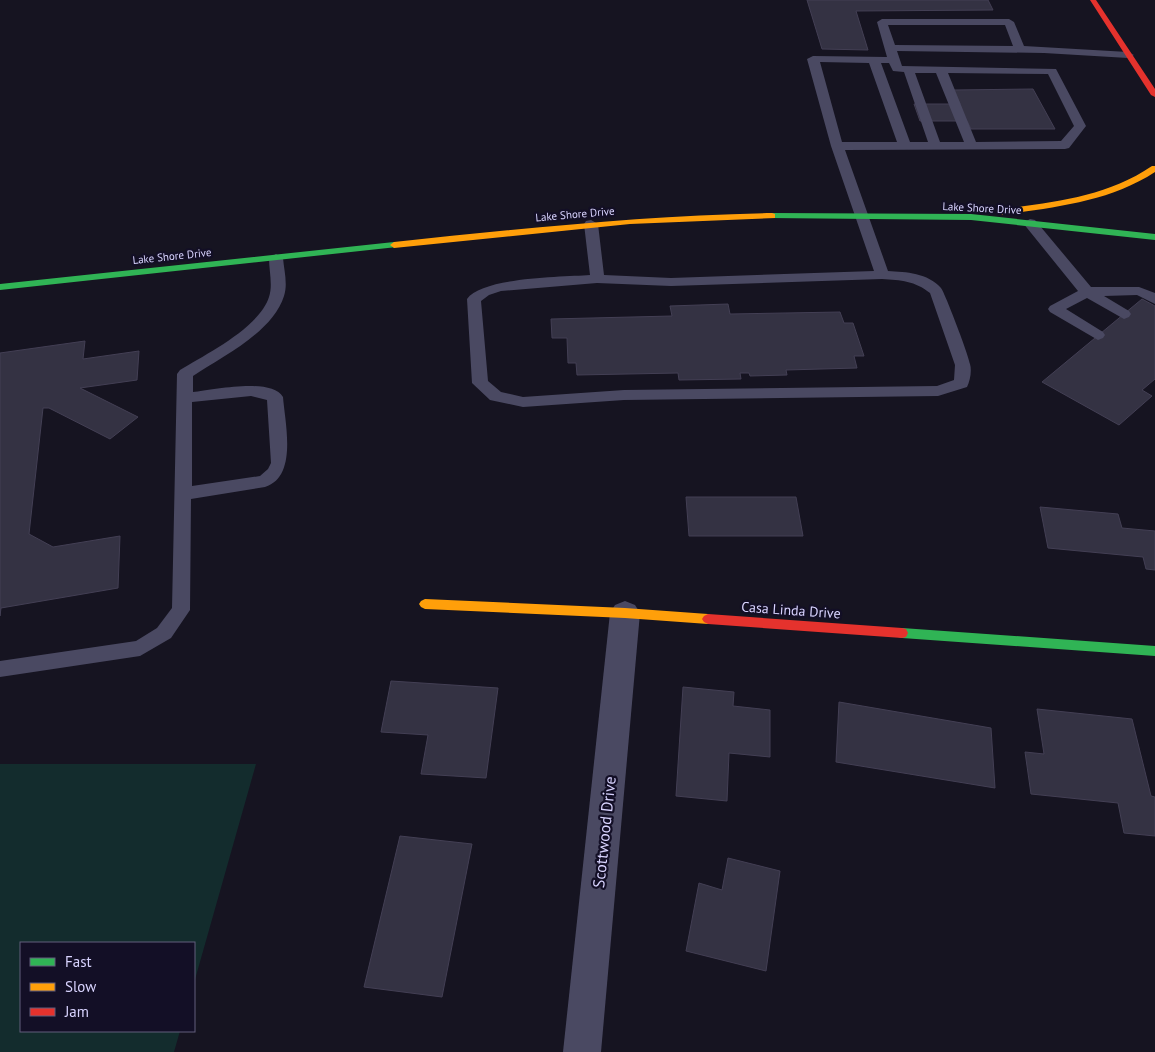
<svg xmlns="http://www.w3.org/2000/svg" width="1155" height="1052" viewBox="0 0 1155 1052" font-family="'PT Sans',sans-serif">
<rect width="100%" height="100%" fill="#161421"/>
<path fill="#132c2d" d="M0,764h256l-62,219v-40h-173v88h159l-6,21h-174z"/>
<path fill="#343243" stroke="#433f54" d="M807,0h181l5,10 -137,1 12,39 -46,-1z
M1033,89l22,40h-84l-4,-8h-47l-6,-17h46l-7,-14z
M1142,299l13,7v73l-13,11 10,6 -33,29 -77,-43z
M728,304l2,10 110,-2 4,11h9l11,33h-10l3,12 -71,2 1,5 -37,1 -1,-3h-9l1,6 -62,1 -1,-7 -101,2 -1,-12h-8l-1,-25h-15l-1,-19 121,-3 -2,-10z
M85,341l-2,18 56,-8 -2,29 -57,8 58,29 -28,22 -61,-31h-6l-14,126 24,13 67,-11 -2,52 -117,20 -1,8v-263z
M686,497h110l7,39h-114z
M1040,507l78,7 4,14 33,3v39l-9,-1 -3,-12 -95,-9z
M391,681l107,7 -12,90 -65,-4 7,-39 -47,-3z
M683,687l51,5 -1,14 37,4v47l-41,-4 -2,48 -51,-5z
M839,702l152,26 4,60 -159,-26z
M1037,709l95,10 19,77 4,1v39l-31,-3 -6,-30 -87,-9 -6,-42 19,2z
M400,836l72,8 -30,153 -78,-10z
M728,858l52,13 -14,100 -80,-20 13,-68 23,7z"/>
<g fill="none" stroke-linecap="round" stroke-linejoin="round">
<path fill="#4a4962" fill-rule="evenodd" d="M882,19h127l5,3 10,24 104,6 6,3 -6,3 -84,-5 -147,-2 5,15 154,3 30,57 -17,22 -4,1 -220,1 43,121c18,1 40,2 53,17 4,5 28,68 29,76 2,7 0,17 -3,23l-29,9 -314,4 -101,7 -33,-7 -18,-17 -5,-84c15,-22 96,-22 123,-24l-6,-51 2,-3 5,-1 7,4 6,51 67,3 203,-7 -43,-125 -24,-87 6,-3 74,1 -10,-35zM888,25h117l8,21 -118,-1zM820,62l49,1 28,79h-55zM881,63h8l4,8 11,1 24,70h-18zM915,73h21l28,69h-24zM948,73l100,1 26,52 -13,15 -85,1zM882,279c19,1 33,2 48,14l25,72 -1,15 -17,6 -313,4 -101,7 -22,-5 -13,-11 -7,-80 8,-6 12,-4 96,-8 74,3z
M1030,219l5,1 56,67h48l16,6v11l-18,-9 -33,1 25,15 2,3 -2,3 -5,2 -37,-21 -21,11 37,23 2,3 -2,3 -5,2 -48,-28 -2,-3 2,-3 28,-15 -55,-68z
M276,254l7,4c1,12 5,26 1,38 -11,36 -62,61 -91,80v16c20,-2 78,-15 90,5 2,26 15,80 -18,90l-74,12 -1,111 -19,28 -31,18 -140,21v-16l136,-20 21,-13 15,-20 5,-234 3,-4c26,-16 79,-42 89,-73 4,-12 0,-26 0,-39zM251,396l16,4 4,63 -3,6 -8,7 -68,10v-84z"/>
<path fill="#4a4962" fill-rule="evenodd" d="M625,601l10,4 5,8 -39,439h-38l47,-439 5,-8z"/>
<path fill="#30b455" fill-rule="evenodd" d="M772,213l199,1 184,20v6l-184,-20 -202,-2v-4z
M394,242l3,1v4l-397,43v-6z
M902,628l253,18v10l-253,-18 -4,-1 -2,-4 2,-4z"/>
<path fill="#ff9f0a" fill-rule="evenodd" d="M1152,166h3v6c-46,30 -100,35 -153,43l-4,-3 4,-3c53,-7 104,-12 150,-43z
M772,213l3,1v4l-145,6 -236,24 -4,-3 4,-3c126,-13 251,-27 378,-29z
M425,599l200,9 83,6 4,2 2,3 -2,3 -4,2 -83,-6 -200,-9 -4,-2 -2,-3 2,-3z"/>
<path fill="#e5322d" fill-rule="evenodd" d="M1090,0h6l59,89v8l-4,-2z
M708,614l194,14 4,1 2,4 -2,4 -4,1 -194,-14 -4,-2 -2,-3 2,-3z"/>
</g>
<g text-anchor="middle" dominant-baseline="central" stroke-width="4.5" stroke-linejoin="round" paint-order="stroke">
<g font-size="11" fill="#d9d4ff" stroke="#130f26">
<text transform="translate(982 208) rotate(3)">Lake Shore Drive</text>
<text transform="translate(575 214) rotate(-5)">Lake Shore Drive</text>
<text transform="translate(172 256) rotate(-6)">Lake Shore Drive</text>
</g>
<g font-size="14" fill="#d9d4ff" stroke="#130f26">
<text transform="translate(791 610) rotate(4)">Casa Linda Drive</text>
</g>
<g font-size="16" fill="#d9d4ff" stroke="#130f26">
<text transform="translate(604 832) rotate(-84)">Scottwood Drive</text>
</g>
</g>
<rect x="20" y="942" width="175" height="90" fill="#130f26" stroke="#625e7d"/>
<rect x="30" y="958" width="25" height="8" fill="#30b455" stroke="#625e7d"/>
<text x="65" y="967" font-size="15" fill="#d9d4ff">Fast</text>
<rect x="30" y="983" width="25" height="8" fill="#ff9f0a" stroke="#625e7d"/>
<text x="65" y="992" font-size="15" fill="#d9d4ff">Slow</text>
<rect x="30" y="1008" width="25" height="8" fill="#e5322d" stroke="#625e7d"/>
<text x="65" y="1017" font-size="15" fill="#d9d4ff">Jam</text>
</svg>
